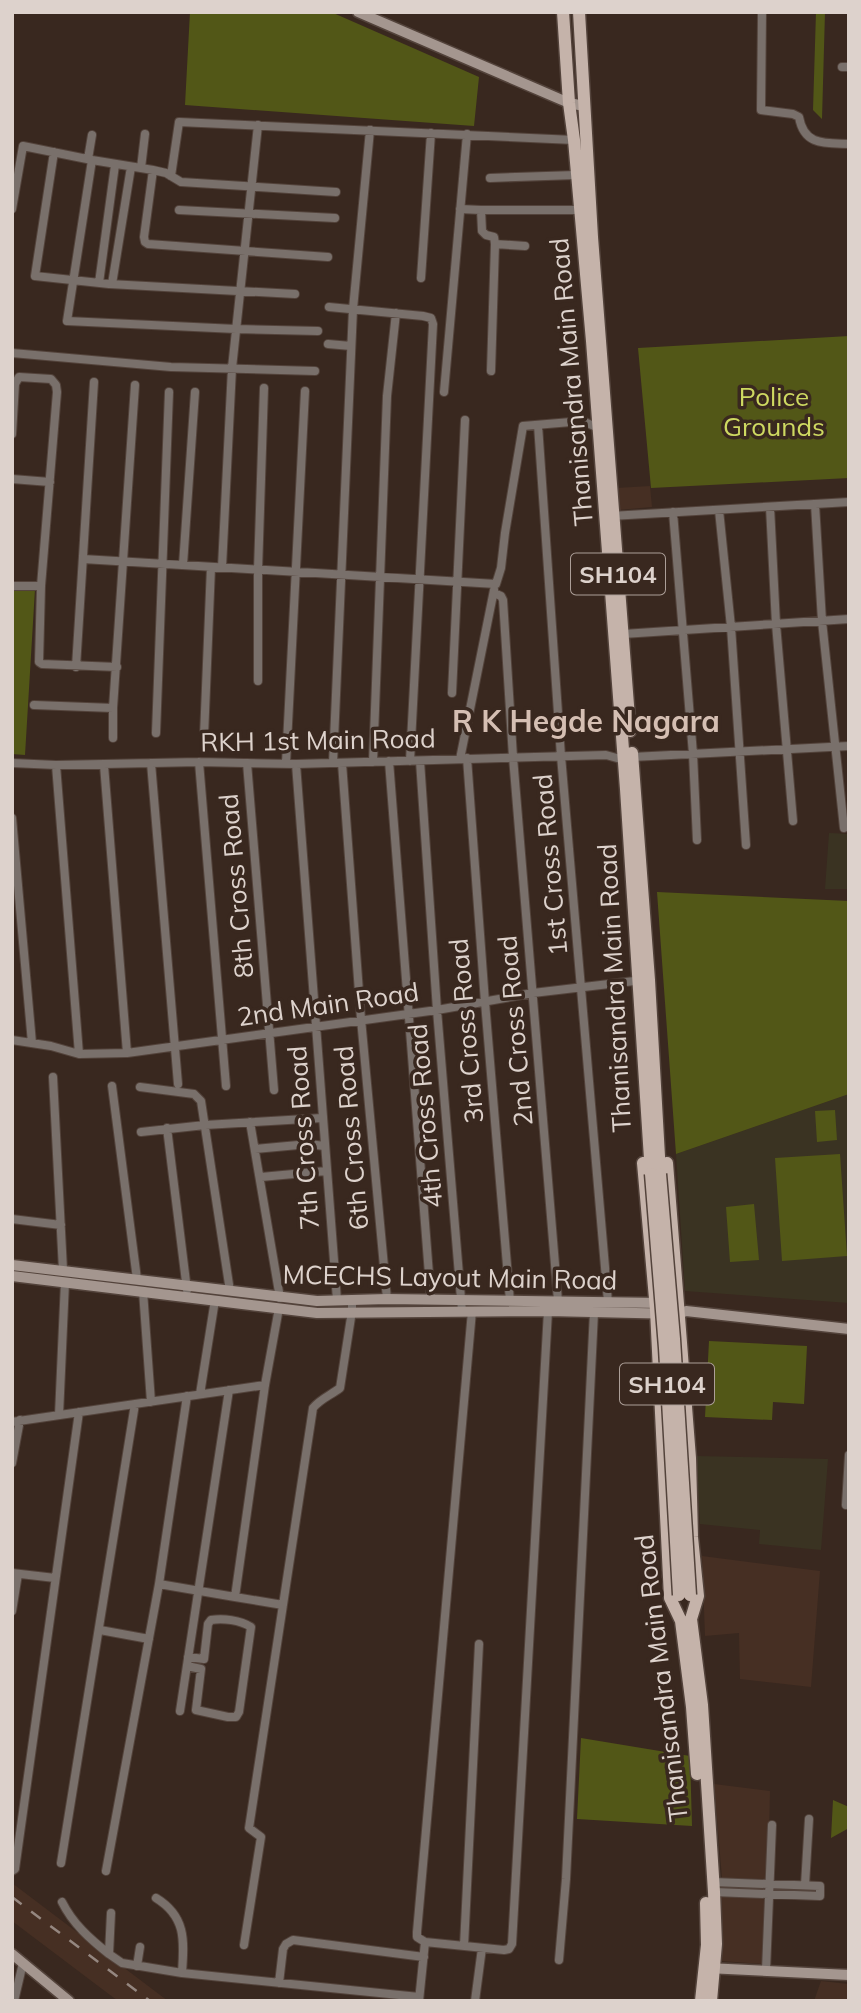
<svg xmlns="http://www.w3.org/2000/svg" width="861" height="2013" viewBox="0 0 861 2013" font-family="Mulish,sans-serif">
<rect width="100%" height="100%" fill="#39281f"/>
<path fill="#462f23" d="M650,486l2,21 -34,3 -2,-22z
M702,1556l118,15 -9,116 -71,-8 -1,-46 -34,3z
M714,1784l56,7 -2,88 -46,-1z
M12,1883l156,118h-50l-106,-80z
M721,1894l43,2 -1,68 -42,-3z
M821,1981l28,3v17h-35z"/>
<path fill="#3a3322" d="M829,833l20,1v55h-24z
M849,1094v209l-164,-12 -9,-137z
M696,1456l132,3 -7,91 -62,-6 1,-14 -60,-6z"/>
<path fill="#525717" d="M190,12h141l148,65 -5,49 -289,-21z
M816,12h9l-3,107 -9,-9z
M849,336v142l-198,10 -13,-140z
M12,589h23l-10,166 -13,-1z
M657,892l192,9v193l-173,60z
M835,1110l2,30 -20,2 -2,-31z
M840,1154l7,102 -65,5 -7,-103z
M754,1204l5,56 -29,2 -4,-55z
M709,1341l98,5 -3,58 -31,-2 -1,18 -67,-3z
M581,1738l109,18 2,70 -115,-7z
M833,1800l16,7v21l-18,10z"/>
<g fill="none" stroke-linecap="round" stroke-linejoin="round">
<g stroke="#53433b" stroke-width="10">
<path id="street" d="M762,12l-1,98 32,4 6,3c5,29 26,26 50,27
M842,67h7
M54,152l-19,124 74,8 186,10
M88,159l4,-24
M92,160l61,10 13,3 15,9 155,10
M141,168l4,-34
M153,170l-9,67 1,5 3,2 180,13
M171,176l8,-54 395,18
M490,178l86,-3
M12,209l11,-63 69,14 -25,161 169,8 82,2
M460,209l21,1h99
M179,210l156,8
M481,210l1,21 4,4 8,2 1,7
M421,278l10,-145
M99,283l16,-118
M112,284l19,-117
M329,307l94,9 8,2 2,6 -23,437
M328,344l23,2
M12,353l159,14 144,4
M491,371l4,-127 30,2
M444,392l23,-258
M538,425l23,331 47,546
M12,434l3,-50 4,-7 32,2 5,6 1,7 -16,194 -2,76 3,2 75,3
M12,479l38,3
M815,504l7,117 22,207
M770,507l6,117 17,197
M719,510l12,117 15,218
M673,512l20,242 4,86
M611,516l238,-14
M83,559l413,25 5,-16 4,-35 18,-107 60,-5 15,7
M183,565l12,-173
M222,567l10,-199 26,-243
M12,586h29
M494,593l7,3 2,4 10,157 45,544
M623,634l226,-15
M76,667l18,-285
M258,681v-111l6,-182
M452,693l13,-273
M34,705l79,3 22,-323
M156,733l13,-341
M204,736l7,-169
M113,738v-30
M632,757l217,-11
M467,758l18,244 25,299
M460,759l34,-169
M389,761l42,539
M420,761l17,249 25,301
M199,762l27,324
M373,762l14,-366 9,-83
M12,763l44,2 143,-3 97,2 310,-9 18,5
M151,763l27,321
M247,763l27,327
M286,763l19,-372
M333,763l20,-454 17,-179
M342,763l19,256 26,280
M296,764l41,536
M56,765l23,289
M104,765l23,288
M12,818l20,225
M12,1040l39,6 28,8 48,-1 310,-43 96,-17 110,-13
M53,1077l10,193
M112,1086l25,193
M140,1087l54,7 7,7 29,190
M250,1122l30,176
M167,1128l20,162
M141,1132l64,-7 117,-7
M255,1149l54,-5 15,2
M261,1177l65,-6
M12,1219l49,6
M143,1291l8,111
M279,1308l-14,77 -30,212 48,8
M472,1311l-55,621v5l8,5 79,8 5,-1 3,-5 36,-633
M200,1394l15,-94
M59,1415l6,-133
M12,1422l253,-37
M12,1463l8,-43
M846,1505l3,-50
M12,1573l43,5
M159,1584l76,13
M12,1611l6,-37
M100,1630l49,9
M187,1666l14,3 -5,41 32,7h8l3,-5 12,-85c-11,-7 -28,-9 -40,-7l-3,4 -4,35 -16,-2
M180,1711l49,-321
M61,1863l74,-459
M12,1871l3,-2 64,-457
M106,1871l53,-287 28,-188
M713,1882l107,4v10l-106,-4
M805,1885l4,-66
M156,1898c31,19 28,44 26,75
M62,1902c11,22 28,37 47,52
M111,1913l-2,41 13,9 60,10 237,24
M244,1945l17,-108 -12,-9 64,-420c7,-9 18,-13 27,-20l12,-77v-12
M464,1946l15,-302
M559,1960l7,-81 28,-567
M137,1966l3,-19
M766,1970l6,-145
M279,1983l4,-34 3,-5 7,-4 131,17
M14,2001l9,-38
M419,2001l6,-59
M475,2001l7,-53"/>
</g>
<g stroke="#53433b" stroke-width="13">
<path id="secondary" d="M358,12l211,91 15,3
M12,1265l305,36 70,-2 275,4
M12,1276l305,37 231,-2 131,3 7,-3 163,18
M12,1954l57,47
M707,1968l142,7"/>
</g>
<g stroke="#53433b" stroke-width="15">
<path id="primary" d="M563,12l6,91 5,37 18,201 34,448 25,385
M579,12l13,225 38,494
M632,753l17,227 11,194
M643,1163l13,147 14,288 11,23 11,86 5,67
M667,1163l23,295 2,79 6,59 -7,23 11,86 12,187 2,52 -5,57
M701,2001l6,-56 -1,-42"/>
</g>
<use href="#street" stroke="#79706b" stroke-width="8"/>
<use href="#secondary" stroke="#a4968f" stroke-width="10"/>
<use href="#primary" stroke="#c5b3aa" stroke-width="12"/>
<path stroke="#958780" stroke-width="2.5" stroke-dasharray="12 12" stroke-linecap="butt" d="M12,1897l138,104"/>
<g stroke="#53433b" stroke-width="15" stroke-linecap="butt">
<path id="primary-bridge" d="M651,1174l14,174 14,247
M660,1174l14,165 16,256"/>
</g>
<use href="#primary-bridge" stroke="#c5b3aa" stroke-width="12"/>
</g>
<g text-anchor="middle" dominant-baseline="central" stroke-width="7" stroke-linejoin="round" paint-order="stroke">
<g fill="#39281f" stroke="#ac9f98" stroke-width="2">
<rect x="571" y="553.5" width="94" height="41" rx="5"/>
<rect x="620" y="1363.5" width="94" height="41" rx="5"/>
</g>
<g font-size="24" font-weight="bold" fill="#ddd2cc">
<text x="618" y="574">SH104</text>
<text x="667" y="1384">SH104</text>
</g>
<g font-size="26" fill="#ddd2cc" stroke="#39281f">
<text transform="translate(571 382) rotate(-95)">Thanisandra Main Road</text>
<text transform="translate(318 740) rotate(-1)">RKH 1st Main Road</text>
<text transform="translate(550 865) rotate(-95)">1st Cross Road</text>
<text transform="translate(236 886) rotate(-95)">8th Cross Road</text>
<text transform="translate(614 988) rotate(-93)">Thanisandra Main Road</text>
<text transform="translate(328 1004) rotate(-8)">2nd Main Road</text>
<text transform="translate(466 1031) rotate(-95)">3rd Cross Road</text>
<text transform="translate(515 1031) rotate(-95)">2nd Cross Road</text>
<text transform="translate(425 1116) rotate(-95)">4th Cross Road</text>
<text transform="translate(303 1138) rotate(-94)">7th Cross Road</text>
<text transform="translate(351 1138) rotate(-95)">6th Cross Road</text>
<text transform="translate(450 1277) rotate(1)">MCECHS Layout Main Road</text>
<text transform="translate(661 1678) rotate(-97)">Thanisandra Main Road</text>
</g>
<g font-size="26" fill="#ced961" stroke="#39281f">
<text x="774" y="396">Police<tspan x="774" dy="30">Grounds</tspan></text>
</g>
<g font-size="30" font-weight="bold" fill="#d5bfb3" stroke="#39281f">
<text x="586" y="721">R K Hegde Nagara</text>
</g>
</g>
<rect width="861" height="2013" fill="none" stroke="#ddd2cc" stroke-width="28"/>
</svg>
